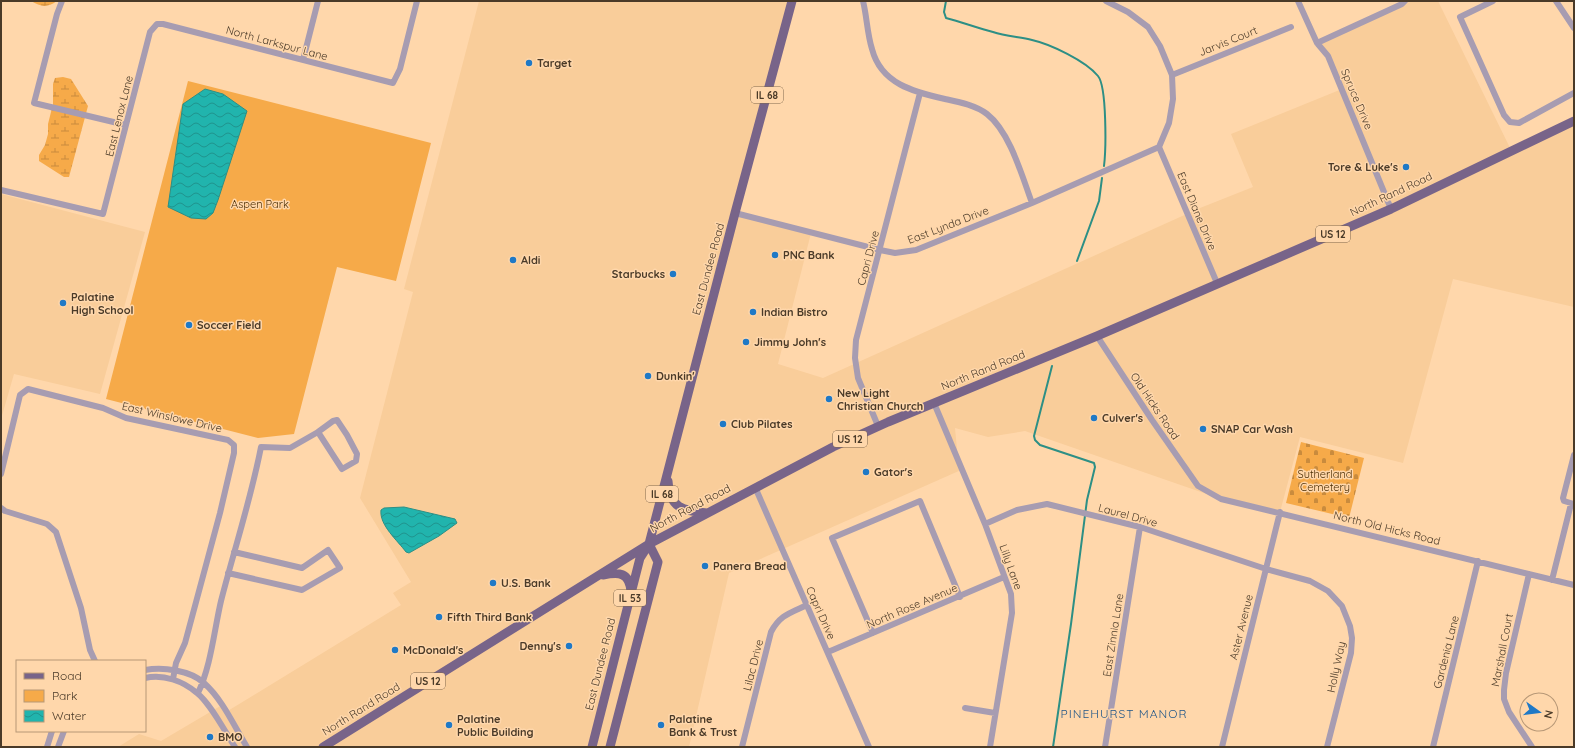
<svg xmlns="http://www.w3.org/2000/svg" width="1575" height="748" viewBox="0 0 1575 748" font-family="Quicksand,sans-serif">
<defs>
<pattern id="wetland-marsh" width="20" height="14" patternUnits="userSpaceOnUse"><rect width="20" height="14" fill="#f6aa49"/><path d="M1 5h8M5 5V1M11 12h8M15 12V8" fill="none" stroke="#c98b3d"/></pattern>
<pattern id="cemetery-stones" width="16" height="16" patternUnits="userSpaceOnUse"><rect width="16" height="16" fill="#f6aa49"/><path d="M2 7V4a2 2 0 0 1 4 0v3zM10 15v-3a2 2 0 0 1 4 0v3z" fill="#c98b3d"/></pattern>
<pattern id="water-waves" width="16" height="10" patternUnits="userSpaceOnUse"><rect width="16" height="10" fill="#21b4ad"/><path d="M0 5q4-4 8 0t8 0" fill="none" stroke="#1f938d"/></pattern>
</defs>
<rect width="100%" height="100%" fill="#ffd7ab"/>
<path fill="#f9cd9a" d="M479,1h313l-57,212 76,20 -33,131 45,14 377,-170 53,-21 -22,-53 111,-45 -14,-33 -11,-13 90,-42h31l74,151 62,-31v186l-121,-28 -50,184 -103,-26 -20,75 -59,-13 -196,-68 -37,6 -33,-9 3,32 3,10 -232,103 -40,174h-571l21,-13 22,7 61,-36 4,7 175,-107 -8,-12 18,-11 -51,-84 53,-206 -9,-3z
M1,194l144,38 -45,162 -86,-20 -13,45z"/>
<path fill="url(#wetland-marsh)" d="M31,1h26c-10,7 -16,6 -26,0z
M63,77l8,2 17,27 -19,71h-5l-25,-16v-6l6,-10 3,-11v-10l5,-20v-20l2,-6z"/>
<path fill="url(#cemetery-stones)" d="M1301,442l63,16 -15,60 -63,-15z"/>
<path fill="#f6aa49" d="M188,81l243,62 -35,138 -59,-14 -43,167 -36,4 -152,-39z"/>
<path fill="url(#water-waves)" stroke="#2d8f85" d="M205,89l18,5 24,17 -29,89 -5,13 -7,6 -15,-1 -23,-11 15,-103z
M404,507l51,12 2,4 -18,13 -30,17 -3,-1c-8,-11 -27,-27 -25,-42l3,-2z"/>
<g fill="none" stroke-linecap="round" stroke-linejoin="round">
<path stroke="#2d8f85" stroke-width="2" d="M946,1l-2,11 2,6c16,4 31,10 47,14 12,4 26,5 39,8 18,4 54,21 66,36 9,11 8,74 6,90
M1077,261l22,-60 3,-23
M1052,366l-18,70 1,4 5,5 54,18 1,4 -8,33 -16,124 -18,123"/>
<path stroke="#a79cb1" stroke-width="6" d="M62,1l-5,13 -23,89 92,22
M863,1c4,16 4,32 9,48 9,35 42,43 73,50 14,3 30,6 42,15 23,18 35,62 45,89
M1106,1l22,11 20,15 12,19 12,29 1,24 -4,24 -10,24
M1298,1l19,42 11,13 63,153
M1493,1l-33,16 44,98 6,7 9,1 55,-30
M1556,1l18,27
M1317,43l85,-39 3,-3
M303,60l15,-59
M1172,75l119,-48
M1159,147l58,136
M1,190l102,24 47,-182 7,-8h6l230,59 7,-14 17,-68
M735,213l145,37 15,3 21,-3 116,-47 127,-56
M1097,336l55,84 46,66 23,13 353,86
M934,403l51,121 26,70 1,19 -22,134
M878,426l-20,-48 -3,-20 1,-18 64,-247
M1574,455l-11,43 1,3 10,3
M1,474l19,-79 8,-6 75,19 23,10 102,22 6,5v8l-14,60 -35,130 -9,20 -3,16
M755,487l114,260
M1,508l4,3 42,13 9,8 25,76 9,42 5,11
M985,524l32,-14 30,-6 93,23 126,42 44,12 18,10 14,15 8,20 2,12 -1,15 -24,94
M228,573l74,17 38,-22 -12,-18 -26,18 -68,-16
M1529,574l-23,99 -2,17v9l5,13 23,35
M1552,580l19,-76
M873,633l-41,-95 88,-37 40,96
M828,652l176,-75
M145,670c18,-3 45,0 59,13 19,17 30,43 43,64
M145,678c19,-4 38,3 52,15 14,11 28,39 38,54
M198,693c13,-27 16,-62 23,-92 13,-51 30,-102 40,-154l29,1 28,-16 24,37 14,-8 1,-7 -10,-19 -10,-15 -4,1 -15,11
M965,708l30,5
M47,747l5,-16
M58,747l6,-16
M742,747l29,-115c9,-17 19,-19 36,-27
M1105,747l35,-220
M1222,747l58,-235
M1433,747l45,-186"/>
<path stroke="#786489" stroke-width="9" d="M668,481c1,27 15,30 39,32
M603,575c16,-3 26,-3 28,16
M323,747l326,-203 184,-97 55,-25 209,-86 294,-127 183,-88
M592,747l48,-189 9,-14 86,-331 57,-212
M610,747l48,-185 -9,-18"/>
</g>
<g fill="#1f79c6" stroke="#ffd7ab" stroke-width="1.5">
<circle cx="529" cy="63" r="4"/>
<circle cx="1406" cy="167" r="4"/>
<circle cx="775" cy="255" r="4"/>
<circle cx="513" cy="260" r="4"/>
<circle cx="673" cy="274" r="4"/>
<circle cx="63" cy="303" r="4"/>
<circle cx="753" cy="312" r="4"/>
<circle cx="189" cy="325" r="4"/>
<circle cx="746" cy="342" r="4"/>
<circle cx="648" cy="376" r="4"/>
<circle cx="829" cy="399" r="4"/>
<circle cx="1094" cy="418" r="4"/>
<circle cx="723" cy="424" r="4"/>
<circle cx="1203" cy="429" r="4"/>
<circle cx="866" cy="472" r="4"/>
<circle cx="705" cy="566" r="4"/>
<circle cx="493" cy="583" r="4"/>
<circle cx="439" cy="617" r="4"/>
<circle cx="569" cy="646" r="4"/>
<circle cx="395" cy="650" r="4"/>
<circle cx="449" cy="725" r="4"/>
<circle cx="661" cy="725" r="4"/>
<circle cx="210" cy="737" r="4"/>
</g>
<g text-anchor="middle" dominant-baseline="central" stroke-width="3" stroke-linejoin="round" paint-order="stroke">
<g fill="#ffd7ab" stroke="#80694f" stroke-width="1">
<rect x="751" y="87" width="32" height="16" rx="3"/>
<rect x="1316" y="226" width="34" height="16" rx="3"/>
<rect x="833" y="431" width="34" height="16" rx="3"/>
<rect x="646" y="486" width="32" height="16" rx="3"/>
<rect x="614" y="590" width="32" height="16" rx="3"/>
<rect x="411" y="673" width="34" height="16" rx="3"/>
</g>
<g font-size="10" font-weight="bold" fill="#4a3a28">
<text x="767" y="95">IL 68</text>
<text x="1333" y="234">US 12</text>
<text x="850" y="439">US 12</text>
<text x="662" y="494">IL 68</text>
<text x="630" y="598">IL 53</text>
<text x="428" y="681">US 12</text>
</g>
<g font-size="11" fill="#4a3a28" stroke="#ffd7ab">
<text transform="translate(1228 41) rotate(-22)">Jarvis Court</text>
<text transform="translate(277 43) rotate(15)">North Larkspur Lane</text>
<text transform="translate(1357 99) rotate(67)">Spruce Drive</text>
<text transform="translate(119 116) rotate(-76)">East Lenox Lane</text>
<text transform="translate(1391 194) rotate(-25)">North Rand Road</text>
<text transform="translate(1197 211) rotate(67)">East Diane Drive</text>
<text transform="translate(948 225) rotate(-21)">East Lynda Drive</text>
<text transform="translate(868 258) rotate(-75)">Capri Drive</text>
<text transform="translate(708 269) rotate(-75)">East Dundee Road</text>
<text transform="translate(983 370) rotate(-22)">North Rand Road</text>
<text transform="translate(1155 406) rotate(56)">Old Hicks Road</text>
<text transform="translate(172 417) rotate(13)">East Winslowe Drive</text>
<text transform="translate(690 508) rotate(-28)">North Rand Road</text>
<text transform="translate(1128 515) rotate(15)">Laurel Drive</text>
<text transform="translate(1387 528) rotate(14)">North Old Hicks Road</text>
<text transform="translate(1011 567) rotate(70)">Lilly Lane</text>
<text transform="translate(912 606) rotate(-23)">North Rose Avenue</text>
<text transform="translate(821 613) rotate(66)">Capri Drive</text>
<text transform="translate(1241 627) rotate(-76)">Aster Avenue</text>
<text transform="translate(1113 635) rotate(-81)">East Zinnia Lane</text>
<text transform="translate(1502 650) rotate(-79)">Marshall Court</text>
<text transform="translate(1446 652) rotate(-76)">Gardenia Lane</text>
<text transform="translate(600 664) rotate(-76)">East Dundee Road</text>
<text transform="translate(753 665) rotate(-76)">Lilac Drive</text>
<text transform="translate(1336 667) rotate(-78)">Holly Way</text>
<text transform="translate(361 709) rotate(-32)">North Rand Road</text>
</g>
<g font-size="11" font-weight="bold" fill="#4a3a28" stroke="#ffd7ab" text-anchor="start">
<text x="537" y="63">Target</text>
<text x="1398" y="167" text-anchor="end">Tore &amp; Luke's</text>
<text x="783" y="255">PNC Bank</text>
<text x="521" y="260">Aldi</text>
<text x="665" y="274" text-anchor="end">Starbucks</text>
<text x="71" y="297">Palatine<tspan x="71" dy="13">High School</tspan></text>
<text x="761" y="312">Indian Bistro</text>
<text x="197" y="325">Soccer Field</text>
<text x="754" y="342">Jimmy John's</text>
<text x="656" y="376">Dunkin'</text>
<text x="837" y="393">New Light<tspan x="837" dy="13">Christian Church</tspan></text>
<text x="1102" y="418">Culver's</text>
<text x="731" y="424">Club Pilates</text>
<text x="1211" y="429">SNAP Car Wash</text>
<text x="874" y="472">Gator's</text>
<text x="713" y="566">Panera Bread</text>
<text x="501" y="583">U.S. Bank</text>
<text x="447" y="617">Fifth Third Bank</text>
<text x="561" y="646" text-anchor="end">Denny's</text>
<text x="403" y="650">McDonald's</text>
<text x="457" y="719">Palatine<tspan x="457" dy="13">Public Building</tspan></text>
<text x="669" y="719">Palatine<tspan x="669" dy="13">Bank &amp; Trust</tspan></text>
<text x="218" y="737">BMO</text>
</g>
<g font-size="11" fill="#4d2f04" stroke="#ffd7ab">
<text x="260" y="204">Aspen Park</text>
<text x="1325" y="474">Sutherland<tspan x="1325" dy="13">Cemetery</tspan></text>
</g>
<g font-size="12" letter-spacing="1" fill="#205688" stroke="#ffd7ab">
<text x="1124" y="713">PINEHURST MANOR</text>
</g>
</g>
<rect width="1575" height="748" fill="none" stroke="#4a3a28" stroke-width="4"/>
<rect x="16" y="660" width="130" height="72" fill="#ffd7ab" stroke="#b79877"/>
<rect x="24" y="673" width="20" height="6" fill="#786489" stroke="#b79877"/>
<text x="52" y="680" font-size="12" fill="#4a3a28">Road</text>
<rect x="24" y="690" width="20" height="12" fill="#f6aa49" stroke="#b79877"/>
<text x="52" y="700" font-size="12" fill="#4a3a28">Park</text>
<rect x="24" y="710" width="20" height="12" fill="url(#water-waves)" stroke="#b79877"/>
<text x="52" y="720" font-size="12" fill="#4a3a28">Water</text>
<g transform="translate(1539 712) rotate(104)"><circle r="19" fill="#ffd7ab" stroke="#b79877"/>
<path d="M0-3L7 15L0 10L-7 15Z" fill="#1f79c6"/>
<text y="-6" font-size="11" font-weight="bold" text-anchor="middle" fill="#4a3a28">N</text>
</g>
</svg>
